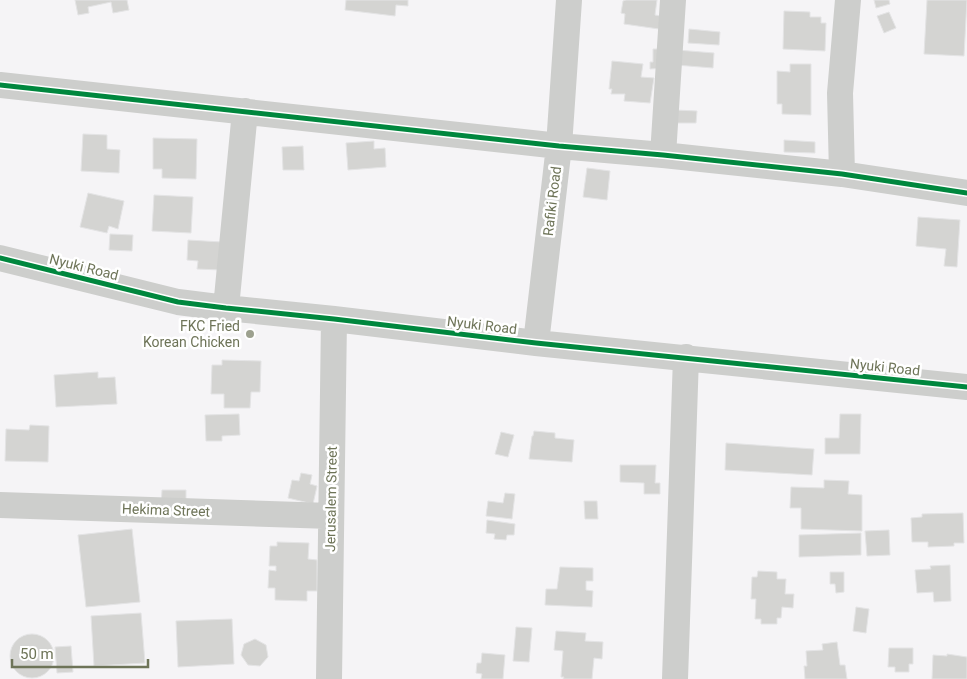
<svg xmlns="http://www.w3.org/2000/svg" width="967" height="679" viewBox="0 0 967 679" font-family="Roboto,sans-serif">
<rect width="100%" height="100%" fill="#f5f4f6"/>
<path fill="#d4d4d2" stroke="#e4e4e5" d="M75,0h52l2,10 -16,3 -2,-11 -23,5 1,6 -11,2z
M346,0h62v6l-12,-1 -1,11 -50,-6z
M626,0h31l-2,15 6,1 -2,13 -35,-5 1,-10 -4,-1 2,-12z
M874,0h15l1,4 -14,4z
M927,0h40l-3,56 -40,-2z
M784,11l26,1v5h11v6h5l-1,28 -42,-2z
M889,12l7,16 -12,5 -7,-17z
M689,29l31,3 -1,13 -31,-2z
M653,49h13v19l-16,1v-7h3z
M677,50l37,3 -1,15 -37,-3z
M612,61l31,3 -2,13 13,1 -4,25 -26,-2 1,-7h-14l1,-5h-3z
M790,64h21v51l-29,-1v-10h-5v-33l13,1z
M675,110l22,1 -1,12h-21z
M83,134l24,1v14l13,1 -1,23 -38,-2z
M153,138l44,1 -1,40 -34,-1v-9h-9z
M784,140l31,2v11l-31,-1z
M374,141v8l11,-1 1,19 -38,3 -2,-27z
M303,146l1,24h-21l-1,-23z
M587,168l23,3 -3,29 -24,-3z
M88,193l36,8 -6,28 -9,-3 -2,7 -27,-6z
M154,195l39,2 -2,36 -39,-2z
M918,217l42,3 -3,47 -13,-1 2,-17 -30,-3z
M110,234l23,1 -1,16 -23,-1z
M188,240l34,2 -1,28 -24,-1 1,-8 -11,-1z
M222,360l39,1 -1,31h-9l-1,16h-26v-14h-13l1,-29h10z
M98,372v6l17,-1 2,27 -61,3 -2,-32z
M239,414l1,21 -18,1v5h-16l-1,-26z
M840,414h21l-1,40h-35v-16h14z
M30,425l19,1 -1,36 -43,-1 1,-32 23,1z
M534,431l21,2v5l19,2 -2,22 -43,-3 3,-23h1z
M501,432l13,3 -6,22 -13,-3z
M726,443l88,6 -2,26 -87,-5z
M620,465h36l-1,18h5v11h-16v-11l-24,-1z
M301,473l11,2 -2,9 7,2 -4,18 -25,-6 4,-18 7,1z
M824,480l25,1 -1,13 14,1v36l-61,-2v-21h-11l1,-21 33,1z
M162,490h24v11l-25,5z
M505,493l10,1 -3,25 -26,-3 2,-15 15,2z
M584,501h13l1,18h-13z
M963,513l1,30h-10v3l-26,1v-5h-16l-1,-24 11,-1v-3z
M487,520l28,4 -1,11h-7l-1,5 -12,-1 1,-5 -9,-1z
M132,529l8,73 -54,5 -8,-72z
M889,530l1,25 -23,1 -2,-25z
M861,533v22l-62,2v-22z
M277,542l32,1 -1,16 9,1v31h-10v10l-32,-1v-12h-7l1,-18 7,1v-5h-7l1,-20h7z
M950,565l1,36 -17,1 -1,-10 -16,1 -2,-23 16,-1 -1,-3z
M560,567l33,1v13h-7v9l7,1 -1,16 -47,-2 1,-16h11z
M758,571l19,1v7h9l-1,15h9l-1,14 -11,-1 -1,11h-4v6h-16v-5h-6l1,-20h-5l1,-22h5z
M830,572h14v20l-8,1 -1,-9h-5z
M856,607l13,2 -3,24 -13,-2z
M141,613l4,50 -51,3 -3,-50z
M232,619l2,45 -56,3 -2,-46z
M516,627l16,1 -3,34 -16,-1z
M556,631l30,2 -1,8 18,1 -1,17 -8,-1 -2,21h-29l1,-2h-3l2,-26 -9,-1z
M10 656a22 22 0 1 1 44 0a22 22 0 1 1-44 0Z
M255,639l11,6 2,12 -8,9 -12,-1 -7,-10 3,-11z
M837,642l3,23h5l2,14h-42l-1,-13h3l-1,-15 17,-1 -1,-6z
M71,646l2,26 -16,1 -2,-26z
M889,648h24v16h-4v8h-14v-5h-7z
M482,653l23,2 -2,24h-22l1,-5 -6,-1 1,-10h4z
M947,654l20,3v22h-35l1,-24 14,1z"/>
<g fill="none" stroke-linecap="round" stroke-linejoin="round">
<path stroke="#cdcecc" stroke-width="26" d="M0,85l559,61 104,9 179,19 125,19
M663,155l10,-155
M842,174l-2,-81 8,-93
M0,258l178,44 48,6 108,11 202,24 431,44
M226,308l19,-197
M536,343l23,-197 10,-146
M0,505l331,11
M329,679l5,-360
M675,679l11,-322"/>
<g stroke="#fff" stroke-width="8">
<path id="cycleway" d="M0,85l559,61 104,9 179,19 125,19
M0,258l178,44 48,6 108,11 202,24 431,44"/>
</g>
<use href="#cycleway" stroke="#00873e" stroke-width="5"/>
</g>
<circle fill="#9da18f" stroke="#fff" stroke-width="2" cx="250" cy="334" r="5"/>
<g text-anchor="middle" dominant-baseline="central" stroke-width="5" stroke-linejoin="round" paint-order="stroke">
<g font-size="14" fill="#6e7458" stroke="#fff">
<text transform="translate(552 201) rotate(-83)">Rafiki Road</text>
<text transform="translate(84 267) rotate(14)">Nyuki Road</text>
<text transform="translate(482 325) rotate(7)">Nyuki Road</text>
<text transform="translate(885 367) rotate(6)">Nyuki Road</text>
<text transform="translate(331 499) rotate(-89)">Jerusalem Street</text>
<text transform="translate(166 510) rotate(2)">Hekima Street</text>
</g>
<g font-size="14" fill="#6e7458" stroke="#fff" text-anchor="end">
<text x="240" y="326">FKC Fried<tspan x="240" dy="16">Korean Chicken</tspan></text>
</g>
</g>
<path d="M12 659v8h136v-8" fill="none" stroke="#6e7458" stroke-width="2.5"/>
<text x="20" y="659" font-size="15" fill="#6e7458" stroke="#ffffff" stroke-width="4" paint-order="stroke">50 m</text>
</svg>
